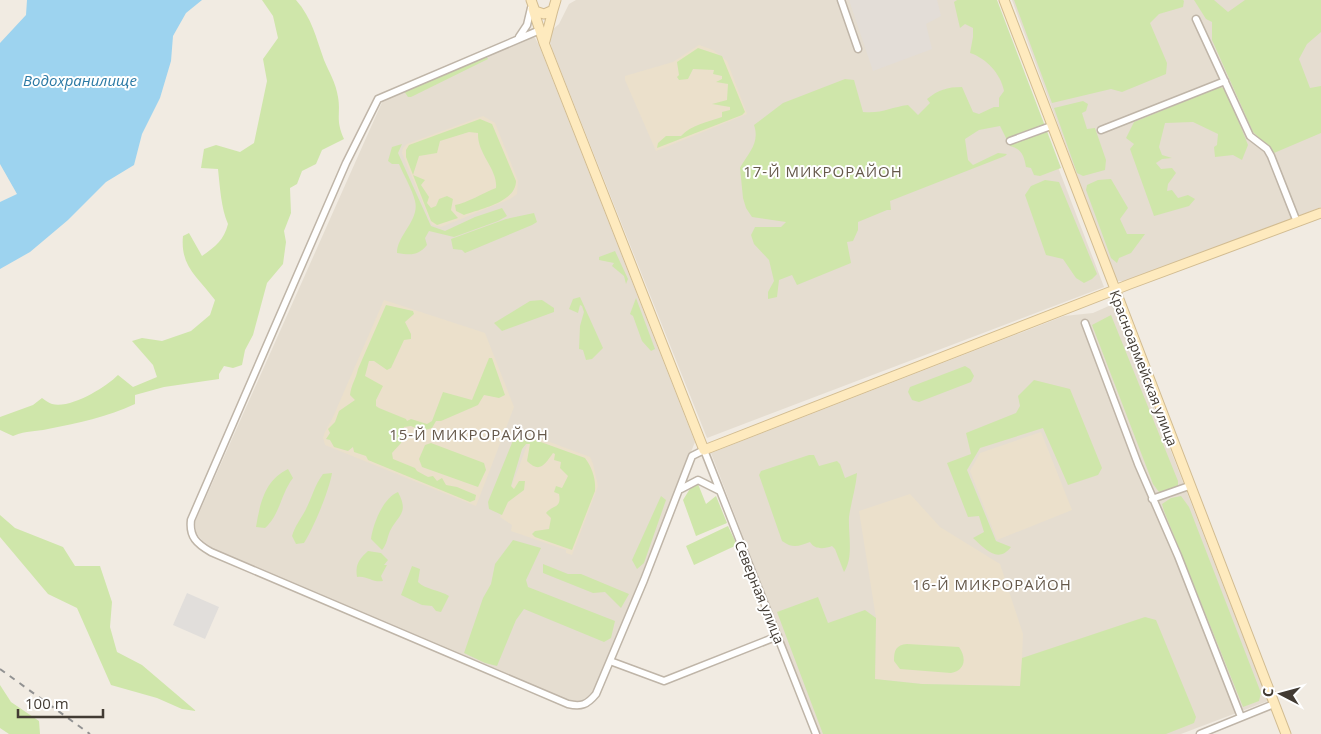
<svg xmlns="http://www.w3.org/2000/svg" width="1321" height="734" viewBox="0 0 1321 734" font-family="'Open Sans',sans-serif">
<rect width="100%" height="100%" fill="#f1ebe2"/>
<path fill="#e5ddd0" d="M576,0h418l110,287 -397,151 -155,-389 -3,-11 2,-7 8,-7 10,-20z
M1012,0h309v207l-34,14 -163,60h-8z
M531,37l4,1 4,7 156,397 -101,250 -7,8 -9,3 -10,-2 -354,-152 -11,-8 -7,-8 -1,-11 188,-422z
M1111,305l4,2 153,394 -87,33h-362l-108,-281 353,-137 29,-3z"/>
<path fill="#e3ddd7" d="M849,0h88l4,16 -15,8 6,25 -59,22z"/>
<path fill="#ebe0cb" d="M699,45l14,5 14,11 20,53 -91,37 -31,-71v-4l48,-14z
M483,116l12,7 23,58 -1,13 -7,5 -69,28 -9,-2 -30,-72 1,-5 4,-4z
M384,300l101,33 29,74 -38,99 -151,-61 -2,-7 2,-6 8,-15z
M1041,432l31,78 -75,30 -27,-69 10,-18z
M531,435l59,22 3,7 5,22 -26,69 -6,-2v-3l-55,-19 1,-6 -12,-8z
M910,494l30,33 60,37 23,70 -2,52 -99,-2 -47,-5 1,-61 -17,-107z"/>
<path fill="#cfe6aa" d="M262,0h34c16,18 20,38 28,60 5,12 12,23 14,37 3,17 -3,22 6,42l-22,11 -6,14 -14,7 -5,13 -7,4 1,25 -7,18 2,11 -3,22 -16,19 -14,52 -8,15 -3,15 -9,3 -9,-2 -5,8v5l-55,8 -29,8v9c-27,13 -58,19 -87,25 -14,3 -20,1 -35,7l-13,-6v-13l33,-12 9,-7c3,2 7,5 10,6 19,5 54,-17 66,-29l15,12 24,-10 -4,-12 -21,-24 10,-3 20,3 29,-10 19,-16 5,-15c-17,-23 -35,-33 -32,-64l6,-3 13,23c14,-10 22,-16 26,-32 -7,-16 -8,-37 -10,-55l-17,-1 3,-19 12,-4 24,7 14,-9 13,-62 -4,-22 15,-21 -5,-22z
M957,0h40l64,168 -21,8 -6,-1 -3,-7 -5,-1c-2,-11 -4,-18 -16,-21l-10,-20 -21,4 -14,9 3,21 5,5 25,-12 9,1 -2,2 -115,45 1,9h-4l-29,12v8l-5,11 -6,1 4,21 -54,22 -5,-10 -13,5 -2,17 -9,2v-7l6,-11 -5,-21 -15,-16 -3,-9 4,-8h26l5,-5 -34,-5 -6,-9 -3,-10 -3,-30c9,-16 20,-25 14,-43l29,-22 62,-24 9,1 9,32c19,2 28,-5 45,-7l10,10 12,-12 -3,-4c11,-9 20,-12 35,-12l11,25 6,2 15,-7h5v-9l5,-7c-3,-17 -18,-33 -34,-38l3,-16v-9l-8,-4 -5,4 -6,-26z
M1014,0h169l1,1 -1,6 -24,7 -9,9 17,40 -1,11 -44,18 -11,-3 -59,14z
M1194,0h20l14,12 17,-12h76v32l-14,12 -8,15 11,29 11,-2v47l-47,20 -21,-21 -41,-92v-18l-6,-3z
M698,48l24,8 23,56 -3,3 -85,33 1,-5 8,-7h15c10,-11 27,-14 41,-19v-5l8,-2v-3l-18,-3 15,-4 1,-16 -12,-2 6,-3v-3l-9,-2 1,-4 -21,-1 -5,10 -9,1 -2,-3 2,-2 -2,-13z
M486,56l2,3 -77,38h-3l-4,-6z
M1220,87l6,2 22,56 -6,15 -9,-5 -18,2 -1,-10 3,-2 1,-11 -25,-12 -28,1 -6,24 3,8 10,3 -10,1 -6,4 5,6 11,-1 4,5 -8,11 -1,7 5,-1 6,8 10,-3 7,4 -6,7 -35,10 -24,-67 4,-5 -8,-6 8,-16z
M1083,101l5,3 -2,7 -4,2 5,16 8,-1 11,32 -1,10 -22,6 -6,-3 -23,-65z
M480,119l12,5 24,57c0,21 -35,28 -52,34l-8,-4 -1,-6c12,-2 28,-12 41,-17 2,-19 -19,-34 -18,-55l-9,-1 -29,9 -3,12 -18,3 -6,19 12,5 -4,5 8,12 -2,6 4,5 5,-2 3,-7 8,-3 6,3 -2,11 7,8 -21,7 -6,-4 -25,-64v-7l3,-5z
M402,144l-4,9 33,73 14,5 30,-14 27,-9 5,8 -9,5 -44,16 -25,-6 -4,7 2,7c-9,11 -16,10 -30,8 0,-18 23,-33 18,-52 -3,-12 -11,-25 -16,-37h-7l-4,-3 4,-14z
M1111,179l17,29 -8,11 7,15h18l-14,19 -12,5 -2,5 -6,-5 -25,-68 1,-5 11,-5z
M1045,180l14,2 38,92 -5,5 -8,4 -8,-5 -13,-19 -17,-4 -21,-60 6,-9z
M534,213l3,9 -5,3 -67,28 -3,-3 -9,-1 -2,-10 55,-20z
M615,251l13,28 -2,5 -2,-8 -12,-10 2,-3 -15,-3v-3z
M580,297l23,51 -11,11 -6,1 -3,-10 -4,-1 1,-23 4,-14 -2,-6 -2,-1 -2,8 -9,-4 4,-10z
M636,298l19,51 -4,2 -9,-10 -9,-25 -3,-2z
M542,300l12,8v4l-52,19 -8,-8 36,-22z
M386,305l27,6 1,3 -9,8 6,12v5l-7,1 -13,28 -4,2 -13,-9h-5l-4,15 18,10 -7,14v6l3,2 27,11 1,2 4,-2 16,5 5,-3 11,-29 29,8 17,-42h3l13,37 -6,3 -15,-3 -6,10 -37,16h-5l-4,7c-8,3 -13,2 -21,-2l-7,1 -3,16 -9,10 1,6 22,9 2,3 11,6 5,-1 4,5 5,-3 4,7 11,2 19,8 -1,5 -5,2 -102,-42 -2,-4 -12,-4 -1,-5 -5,4 -14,-4 -4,-7 -4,-1 4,-6 -2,-4 7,-7 4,-11 16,-11 -5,-5c1,-10 6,-16 8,-26z
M1111,315l67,166v6l-19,5 -6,-8 -61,-159z
M965,366l5,3 4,7 -3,6 -52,20 -7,-2 -4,-8 2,-5z
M1034,380l36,9 32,79 -4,7 -30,10 -25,-57 -63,20 -13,22 29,71 15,6c-13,17 -26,2 -38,-9l11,-6 -5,-16 -11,1 -21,-54 24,-9 -5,-21 50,-20 4,-7 -2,-10z
M516,433l69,25c7,9 11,21 10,33l-23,59 -37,-13 -3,-3 3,-3 14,-2 2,-11 -5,-5c6,-8 16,-4 13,-19l-5,-2 2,-6 6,2 6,-12 -8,-8 1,-6 -7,-2 1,-6 -2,-1c-8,11 -13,21 -26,8l3,-17h-4l-4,5 -11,37 3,3 5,-8h6l-1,9 -16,12 -6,13 -13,-6 -1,-7z
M431,443l53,20 2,7 -8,17 -56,-20 -3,-8 6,-14z
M809,455h5l5,11 18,-5 3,3 5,14 12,-5c-1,15 -6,29 -8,44 -1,17 5,40 -5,55l-9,-23 -3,-3c-8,3 -17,4 -22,-4 -11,4 -17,7 -28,-1l-23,-66 2,-4z
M288,469l5,9c-12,15 -13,37 -28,50l-9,-1c4,-24 9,-47 32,-58z
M332,473c-3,18 -18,54 -28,70l-8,1 -4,-8c3,-10 8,-16 13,-25 7,-13 9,-25 18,-37z
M698,484l8,20 10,-8 11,27 -31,13 -13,-36 8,-13z
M398,492c11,21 1,22 -8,39 -3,7 -3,13 -8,19l-11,-11c2,-15 12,-41 27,-47z
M661,496l5,4 -22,63 -7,6 -5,-9z
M1181,496l8,11 72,186 -2,8 -16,6 -79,-196 -2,-7 9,-6z
M0,515l15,13 48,19 12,19h25l12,36 -2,25 7,25 25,13 54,46 -14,-2 -25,-11 -46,-13 -34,-77 -29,-14 -48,-57z
M728,526l9,19 -43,20 -8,-19z
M513,540l28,8 -15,32 2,7 87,34 -4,17 -7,4 -80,-33 -8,11 -19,46 -12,-3 -21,-10 19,-55 8,-14 4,-20z
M368,551l13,2 7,7 -4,5h3l-6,11 2,5c-10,2 -17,-6 -26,-4 -2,-12 2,-18 11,-26z
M543,564l25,10h13l48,20 -8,14 -16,-16 -12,1 -50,-20z
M412,566l8,3 -2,13c8,8 22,8 31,14l-8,16 -5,-1 -4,-5 -10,-1 -21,-10z
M818,597l10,26 37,-13 11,8 -1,61 47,5 98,2 2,-28 123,-41 11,3 40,97 -2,6 -28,11h-343l-46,-122z
M907,644l52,3c8,11 6,24 -8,26l-51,-4 -6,-8c0,-11 2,-16 13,-17z
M0,685l11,17 28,19 1,13h-31l-9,-6z"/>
<path fill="#e1dedb" d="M187,593l32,14 -14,32 -32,-14z"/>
<path fill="#9dd3ef" d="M27,0h175l-16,13 -13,23 -2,25 -11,37 -18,36 -8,31 -28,17 -38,38 -38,32 -30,17v-67l17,-8 -17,-30v-121l26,-28z"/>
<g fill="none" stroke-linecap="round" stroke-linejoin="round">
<g stroke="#bfb5a8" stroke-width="9">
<path id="street" d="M841,0l17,49
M1196,19l54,117 17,13 4,7 26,66
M540,30l-162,69 -32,64 -155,357c-2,17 6,24 20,32l357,152c13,3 19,1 28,-10l48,-114 48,-124 12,-6 112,284
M519,37l8,-12 4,-17
M1101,130l124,-49
M1010,141l41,-15
M1085,323l53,141 40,92 63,161
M681,489l17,-9 22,11
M1152,499l37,-13
M610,661l54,20 114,-45
M1200,734l74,-30"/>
</g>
<g stroke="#d2bc91" stroke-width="11">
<path id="secondary" d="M531,0l4,11 9,3 9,-4 3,-10
M1004,0l282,734
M533,9l11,34 160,407 426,-166 191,-71
M545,41l8,-31"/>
</g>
<use href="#street" stroke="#fff" stroke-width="6"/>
<use href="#secondary" stroke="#feeabe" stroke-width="9"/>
<path stroke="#929292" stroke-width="2" stroke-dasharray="6 6" stroke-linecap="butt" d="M0,669l90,65"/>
</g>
<g text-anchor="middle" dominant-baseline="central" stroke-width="4" stroke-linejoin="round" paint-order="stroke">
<g font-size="14" fill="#423b33" stroke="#fff">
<text transform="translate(1144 368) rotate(69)">Красноармейская улица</text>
<text transform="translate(760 592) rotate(68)">Северная улица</text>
</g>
<g font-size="15" font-style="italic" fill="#2c7aa5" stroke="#fff">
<text x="80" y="80">Водохранилище</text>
</g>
<g font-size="15" letter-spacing="1" fill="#65584a" stroke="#fff">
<text x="823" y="171">17-Й МИКРОРАЙОН</text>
<text x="469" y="434">15-Й МИКРОРАЙОН</text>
<text x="992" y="584">16-Й МИКРОРАЙОН</text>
</g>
</g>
<g transform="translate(1281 694) rotate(276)" stroke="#ffffff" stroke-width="4" paint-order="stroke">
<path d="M0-4L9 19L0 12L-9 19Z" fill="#423b33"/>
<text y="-8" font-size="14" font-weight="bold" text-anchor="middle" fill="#423b33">С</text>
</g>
<path d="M18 709v8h85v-8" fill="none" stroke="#423b33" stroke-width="2.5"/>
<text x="25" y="709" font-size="15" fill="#423b33" stroke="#ffffff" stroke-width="4" paint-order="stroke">100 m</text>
</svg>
